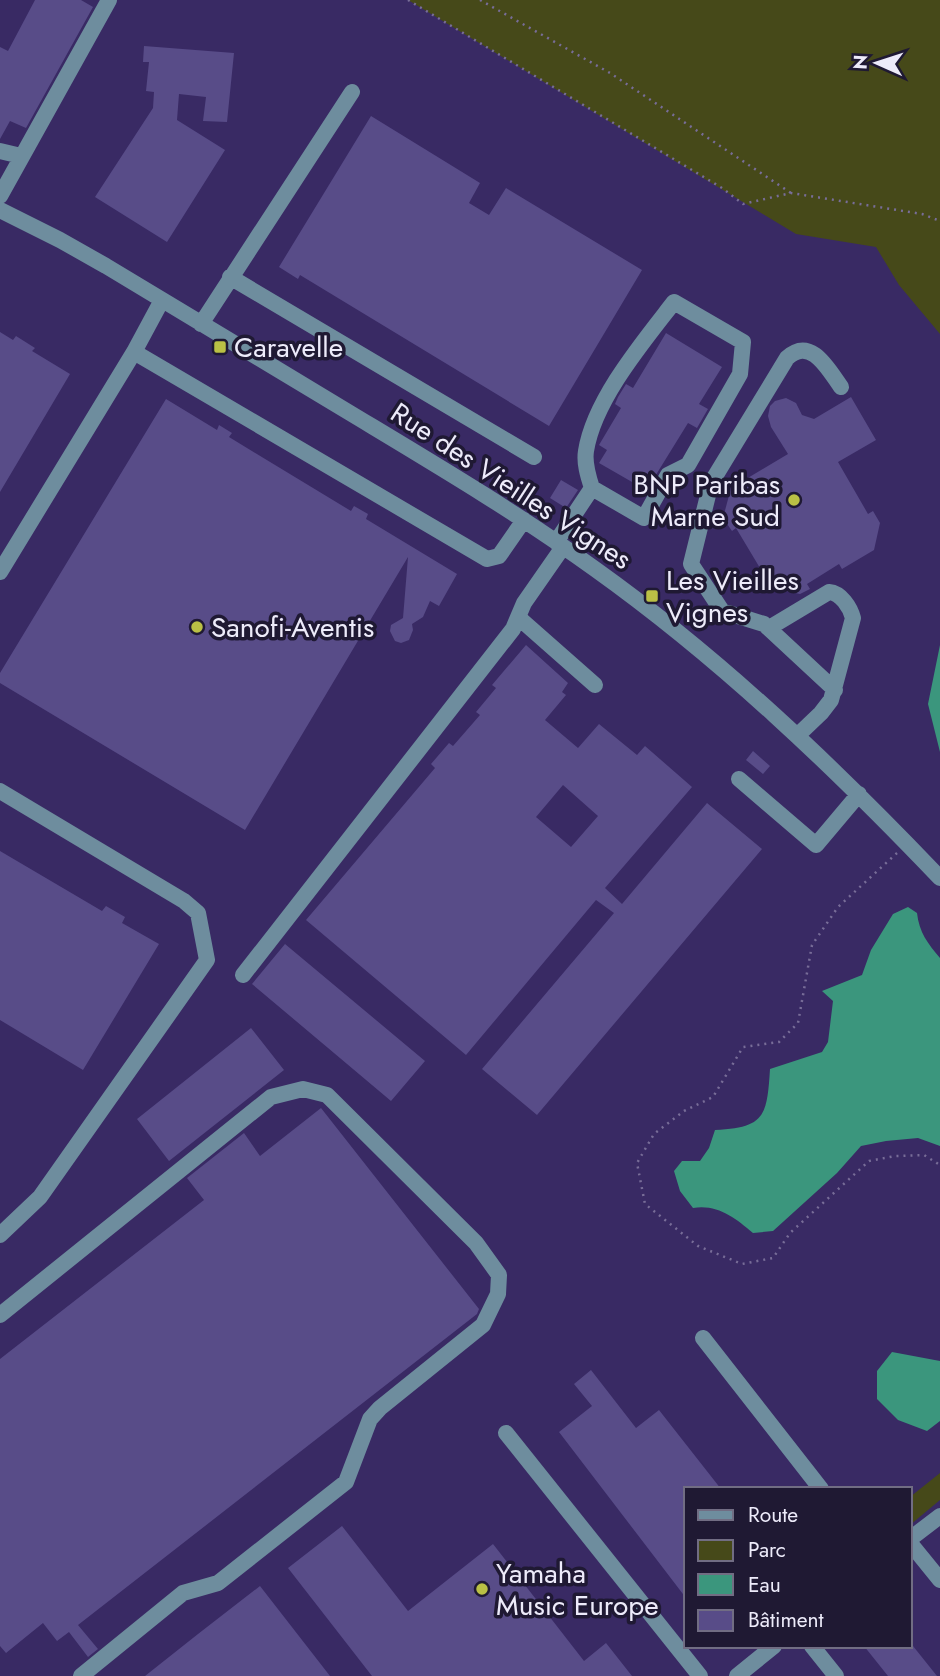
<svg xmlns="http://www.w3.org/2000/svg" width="940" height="1676" viewBox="0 0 940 1676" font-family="Jost,sans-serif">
<rect width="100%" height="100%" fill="#392a64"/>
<path fill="#464919" d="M408,0h532v334l-41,-49 -23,-38 -80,-13z
M940,1473v27l-30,25v-28z"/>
<path fill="#3b967d" d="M940,645v107l-12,-48z
M908,907l9,6c2,19 11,31 23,45v188l-22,-8 -32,3 -25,5 -24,27 -64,58 -20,2c-18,-15 -35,-29 -60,-25l-13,-17 -6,-20 8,-10h18l9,-13 6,-18c50,-2 52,-14 55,-61l52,-17 6,-10 5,-41 -11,-10 40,-16 9,-25 22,-36z
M892,1352l48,9v60l-13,10 -29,-11 -21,-21v-28z"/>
<path fill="#584c88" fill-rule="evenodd" d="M35,0h46l12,7 -67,121 -16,-7 -10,18v-92l8,4z
M144,46l90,7 -7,69 -24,-1 3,-24 -27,-3 -2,26 48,30 -58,92 -72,-45 58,-89 1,-16 -8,-1 3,-29h-6z
M371,116l109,67 -11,20 20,12 17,-27 136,82 -93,156 -249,-151 -2,4 -19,-12z
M0,332l13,8 3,-4 19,12 -3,3 38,23 -70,118z
M666,333l56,34 -23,37 9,5 -11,19 -9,-5 -34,55 -8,-5 -7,13 -40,-23 8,-13 -8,-5 22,-37 -6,-4 3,-7 8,-13 7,4z
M851,397l25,43 -38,22 30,52 5,-3 7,12 -6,27 -32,19 -3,-5 -32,20 3,5 -10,5 -28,-6 -36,-60 -4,3 -9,-13 8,-30 57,-34 -17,-27 -3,-11 2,-10 5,-5 11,-3 10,5 6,12 12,4z
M166,399l51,31 2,-5 13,8 -3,4 122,74 3,-5 14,8 -2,5 91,55 -18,32 -9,-5 -7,16 -11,7 1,6 -4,10 -8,3 -6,-2 -5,-10 1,-6 12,-7 5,-61 -163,273 -245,-147v-10z
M561,480l17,10 -12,18 -16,-10z
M526,645l42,38 -6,9 4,3 -21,25 33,28 21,-24 38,31 8,-9 47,41 -87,101 17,16 85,-101 55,46 -225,266 -55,-46 132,-156 -18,-13 -130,155 -160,-135 129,-152 -4,-4 18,-21 4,3 27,-31 -4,-3 20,-24 -4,-3zM563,785l35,31 -27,31 -35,-30z
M753,751l17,15 -7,8 -17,-14z
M0,851l102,60 4,-5 19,11 -3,6 37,21 -76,126 -83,-50z
M285,944l140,117 -34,40 -139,-117z
M251,1028l33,42 -115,91 -32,-42z
M321,1108l158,201 -2,5 -399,311 20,24 -10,8 -19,-25 -12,9 -14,-18 -37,30 -6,-7v-287l204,-159 -17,-22 57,-45 16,23z
M591,1370l45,58 23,-18 62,79h-35v109l-127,-166 33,-26 -18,-22z
M342,1526l66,85 85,-67 91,117 22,-18 26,33h-260l-84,-108z
M260,1586l70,90h-185l53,-42z
M864,1646h49l24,30h-49z"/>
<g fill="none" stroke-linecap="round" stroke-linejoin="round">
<path stroke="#786d98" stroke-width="2.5" stroke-dasharray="2 5" stroke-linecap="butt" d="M408,0l314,188 21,16 48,-11 131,21 18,7
M480,0l130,73 181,120
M897,853l-59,54 -26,38 -14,78 -19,19 -36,5 -30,50 -29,14 -30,23 -17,29 8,41 53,42 44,18 31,-6 17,-25 79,-72 26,-5 29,-1 16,10"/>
<path stroke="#6e8d9e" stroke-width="16" d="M0,151l21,5
M0,196l109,-196
M0,210l60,30 46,26c81,49 162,98 244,147 83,50 166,99 245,156 126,90 238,197 345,309
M230,277l304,180
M201,324l151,-232
M134,352l353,207 12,-3 25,-36
M556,542l36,-54 52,30 24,-43 20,-10 52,-91 3,-32 -69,-40c-31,40 -80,98 -88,149 -2,12 2,25 6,37
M0,572l134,-220 28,-52
M519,618l76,67
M769,628l60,-36c12,1 21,15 24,26l-22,82 -10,13 -23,22
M835,690l-71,-66 -42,-13 -31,-47 20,-81 76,-125c24,-22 41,11 54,29
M739,779l77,66 43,-51
M0,791l184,110 14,12 9,47 -167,237 -40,38
M243,975l270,-346 11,-26 39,-56
M0,1315l271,-218 32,-8 24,6 149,148 23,32 -1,19 -15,31 -103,83 -10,11 -24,63 -128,101 -35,10 -102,83
M703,1338l118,151
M506,1433l194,243
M910,1539l30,-23
M910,1543l30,37
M812,1646l24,30
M737,1676l37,-30"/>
</g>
<g fill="#bac045" stroke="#1f1933" stroke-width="2.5">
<rect x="213" y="340" width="14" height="14" rx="3.5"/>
<circle cx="794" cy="500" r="7"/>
<rect x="645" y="589" width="14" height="14" rx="3.5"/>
<circle cx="197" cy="627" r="7"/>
<circle cx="482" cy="1589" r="7"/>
</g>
<g text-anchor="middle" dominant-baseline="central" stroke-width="7" stroke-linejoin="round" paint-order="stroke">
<g font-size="28" fill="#edebfa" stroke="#1f1933" text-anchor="start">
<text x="234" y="347">Caravelle</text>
<text x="780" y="484" text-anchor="end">BNP Paribas<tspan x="780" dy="32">Marne Sud</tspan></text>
<text x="666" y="580">Les Vieilles<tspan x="666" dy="32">Vignes</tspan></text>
<text x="211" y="627">Sanofi-Aventis</text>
<text x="496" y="1573">Yamaha<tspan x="496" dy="32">Music Europe</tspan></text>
</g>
<g font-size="28" fill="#edebfa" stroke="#1f1933">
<text transform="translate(511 486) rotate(33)">Rue des Vieilles Vignes</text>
</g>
</g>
<rect x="684" y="1487" width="228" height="161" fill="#1f1933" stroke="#716d83" stroke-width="2"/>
<rect x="698" y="1510" width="35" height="10" fill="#6e8d9e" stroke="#716d83" stroke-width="2"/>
<text x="748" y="1522" font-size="21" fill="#edebfa">Route</text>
<rect x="698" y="1540" width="35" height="21" fill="#464919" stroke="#716d83" stroke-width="2"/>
<text x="748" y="1557" font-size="21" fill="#edebfa">Parc</text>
<rect x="698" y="1574" width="35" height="21" fill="#3b967d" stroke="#716d83" stroke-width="2"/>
<text x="748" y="1592" font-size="21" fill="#edebfa">Eau</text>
<rect x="698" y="1610" width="35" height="21" fill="#584c88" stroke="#716d83" stroke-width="2"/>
<text x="748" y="1627" font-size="21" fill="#edebfa">Bâtiment</text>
<g transform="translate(877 63) rotate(273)" stroke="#1f1933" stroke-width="5" paint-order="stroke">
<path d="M0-5L12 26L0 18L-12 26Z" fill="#edebfa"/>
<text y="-10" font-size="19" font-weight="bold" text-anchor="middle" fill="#edebfa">N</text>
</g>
</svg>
